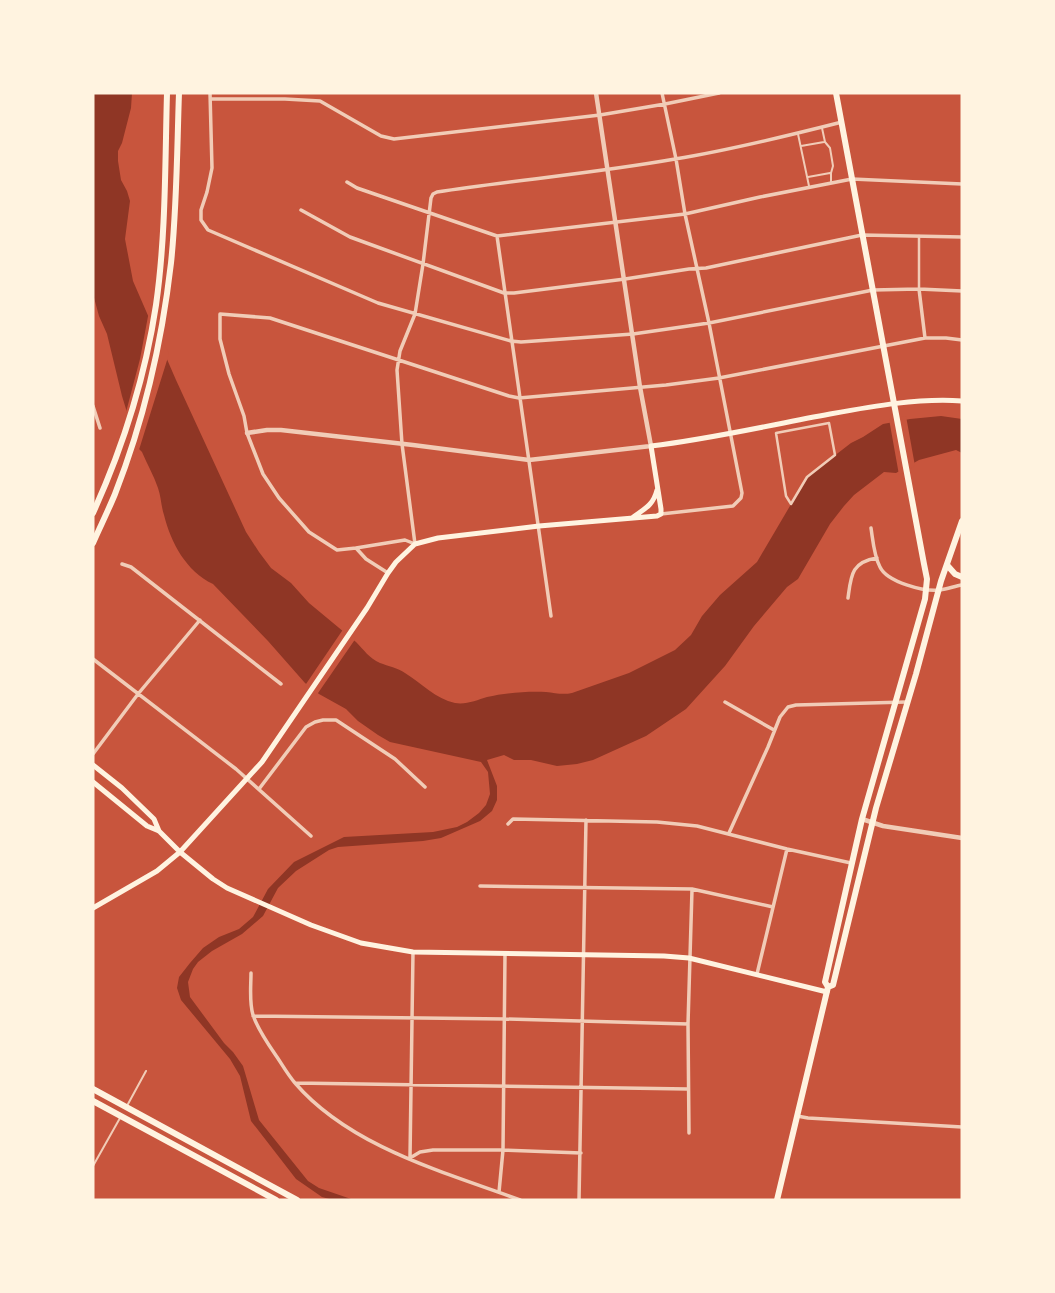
<svg xmlns="http://www.w3.org/2000/svg" width="1055" height="1293" viewBox="0 0 1055 1293" font-family="Rubik,sans-serif">
<rect width="100%" height="100%" fill="#c8553d"/>
<path fill="#8f3625" d="M93,93h39l-1,15 -9,35 -4,8v10l3,19 6,11 3,10 -5,38 8,42 43,99 70,152 13,20 12,16 20,15 18,20 47,39c8,8 13,16 24,21 8,3 18,5 25,10 16,10 31,26 50,30 11,2 22,-3 32,-6 18,-4 40,-6 59,-5 9,1 17,3 26,1l57,-20 46,-23 16,-15 11,-19 18,-21 37,-33 50,-85 44,-34 12,-6 20,-13 27,-5 31,-3 21,3v34l-6,-3 -37,10 -23,13 -12,-1 -30,23 -10,11 -14,18 -32,55 -11,8 -33,39 -29,40 -39,43 -40,27 -53,24 -16,4 -20,2 -26,-6h-17l-10,-5 -17,5 10,26v14l-5,11 -12,10 -39,17 -18,3 -85,6 -9,3 -33,21 -18,17 -15,28 -21,18 -30,17 -14,11 -5,7 -5,13 2,15 34,46 9,9 10,14 16,54 49,61 11,7 35,12h-21l-11,-3 -26,-18 -45,-58 -11,-45 -10,-17 -49,-59 -4,-12 2,-11 11,-14 13,-15 16,-11 20,-8 14,-12 15,-28 26,-27 50,-25 89,-5 24,-5 10,-5 12,-9 7,-8 4,-11 -2,-22 -7,-10 -91,-20 -12,-7 -20,-14 -12,-12 -27,-15 -14,-11 -37,-42 -55,-57c-27,-13 -42,-41 -49,-69 -3,-9 -3,-19 -6,-27 -4,-12 -11,-24 -16,-36l-4,-4 -16,-52 -15,-62 -8,-18 -6,-22z"/>
<path fill="#c8553d" d="M149,311l20,43 -31,99 -3,-3 -10,-34 15,-57z
M906,416l9,50 -16,9 -10,-56z
M344,628l12,10 -40,58 -12,-9z"/>
<g fill="none" stroke-linecap="round" stroke-linejoin="round">
<path stroke="#f1ccb7" stroke-width="2" d="M822,128l3,14 5,6 3,18 -2,7v9
M798,134l11,52
M801,146l23,-4
M808,177l22,-4
M128,1104l18,-33
M93,1166l27,-48"/>
<path stroke="#f1ccb7" stroke-width="2.5" d="M919,236v52
M829,423l6,32 -28,22 -16,27 -5,-8 -10,-63z"/>
<path stroke="#f1ccb7" stroke-width="3.5" d="M210,93l2,75 -5,24 -6,18v10l7,10 170,73 133,38 10,1 112,-8 76,-11 164,-33 46,-1 43,2
M211,99h74l35,2 61,35 13,3 206,-24 65,-11 54,-11
M347,182l10,6 140,48 188,-22 75,-17 92,-18 110,5
M301,210l49,27 154,56h10l111,-14 64,-10 17,-1 156,-33 100,2
M497,236l54,380
M919,289l6,49
M93,406l7,22
M661,514l72,-8 8,-8 1,-5 -33,-170 -24,-109 -9,-55 -14,-66
M871,528c2,13 3,28 9,39 7,15 44,25 60,23 8,-1 15,-4 22,-5
M415,544l-13,-100 -5,-74 3,-19 15,-37 8,-50 8,-66 2,-4 4,-2c79,-12 159,-19 238,-33 56,-9 112,-23 167,-37
M356,548l49,-8 10,4
M122,564l9,3 150,117
M388,573l-22,-14 -10,-11 -19,2 -28,-18 -30,-34 -16,-24 -16,-41 -3,-17 -15,-42 -9,-35v-25l50,4 239,78 10,2 147,-13 53,-7 206,-40h21l16,2
M848,598c3,-22 3,-36 29,-40
M93,659l143,110 75,67
M725,702l49,28
M93,754l45,-60 62,-74
M259,789l47,-62 9,-5 8,-2h13l59,39 30,28
M508,824l5,-5 144,3 40,4 90,23 64,14
M729,833l39,-86 12,-30 8,-10 8,-2 110,-3
M480,886l212,3 81,18
M251,973c0,13 -2,29 2,42 5,15 15,29 24,42 6,9 11,18 18,26 55,64 149,89 225,117
M757,974l30,-125
M253,1016l252,3 183,5
M295,1083l393,6
M797,1116l11,2 154,9
M689,1133l-1,-109 4,-134
M410,1158l3,-206
M410,1158l10,-6 13,-2h70l78,3
M499,1192l4,-42 2,-196
M579,1200l7,-380"/>
<path stroke="#f1ccb7" stroke-width="4.5" d="M247,433l20,-3h14l132,15 116,15 122,-14 -11,-59 -44,-294
M862,819l21,7 79,12"/>
<path stroke="#fff3e0" stroke-width="5" d="M632,518c12,-9 21,-12 25,-28
M93,765l29,23 32,31 5,12
M93,782l54,44 12,5 21,21 33,27 14,9 84,37 50,18 52,9 251,4 25,2 138,34
M93,908l64,-37 23,-19 82,-90 105,-154 21,-35 8,-11 19,-18 23,-6 101,-12 118,-10 4,-2v-5l-10,-63c60,-7 119,-21 179,-32 44,-8 88,-16 132,-13"/>
<path stroke="#fff3e0" stroke-width="6" d="M947,565l8,9 7,3
M828,987l5,-2 43,-177 40,-134 25,-93 21,-60
M93,1089l204,111
M93,1101l183,99
M777,1200l51,-213 -3,-5 37,-163 63,-220 2,-20 -3,-15 -88,-471"/>
<path stroke="#fff3e0" stroke-width="6" d="M93,513c30,-66 52,-135 63,-208 10,-70 9,-142 11,-212
M93,543c7,-16 15,-32 22,-49 29,-74 47,-153 56,-231 6,-57 6,-114 8,-170"/>
<path stroke="#e9b49f" stroke-width="2" d="M962,1115v25"/>
</g>
<rect width="1055" height="1293" fill="none" stroke="#fff3e0" stroke-width="189"/>
</svg>
